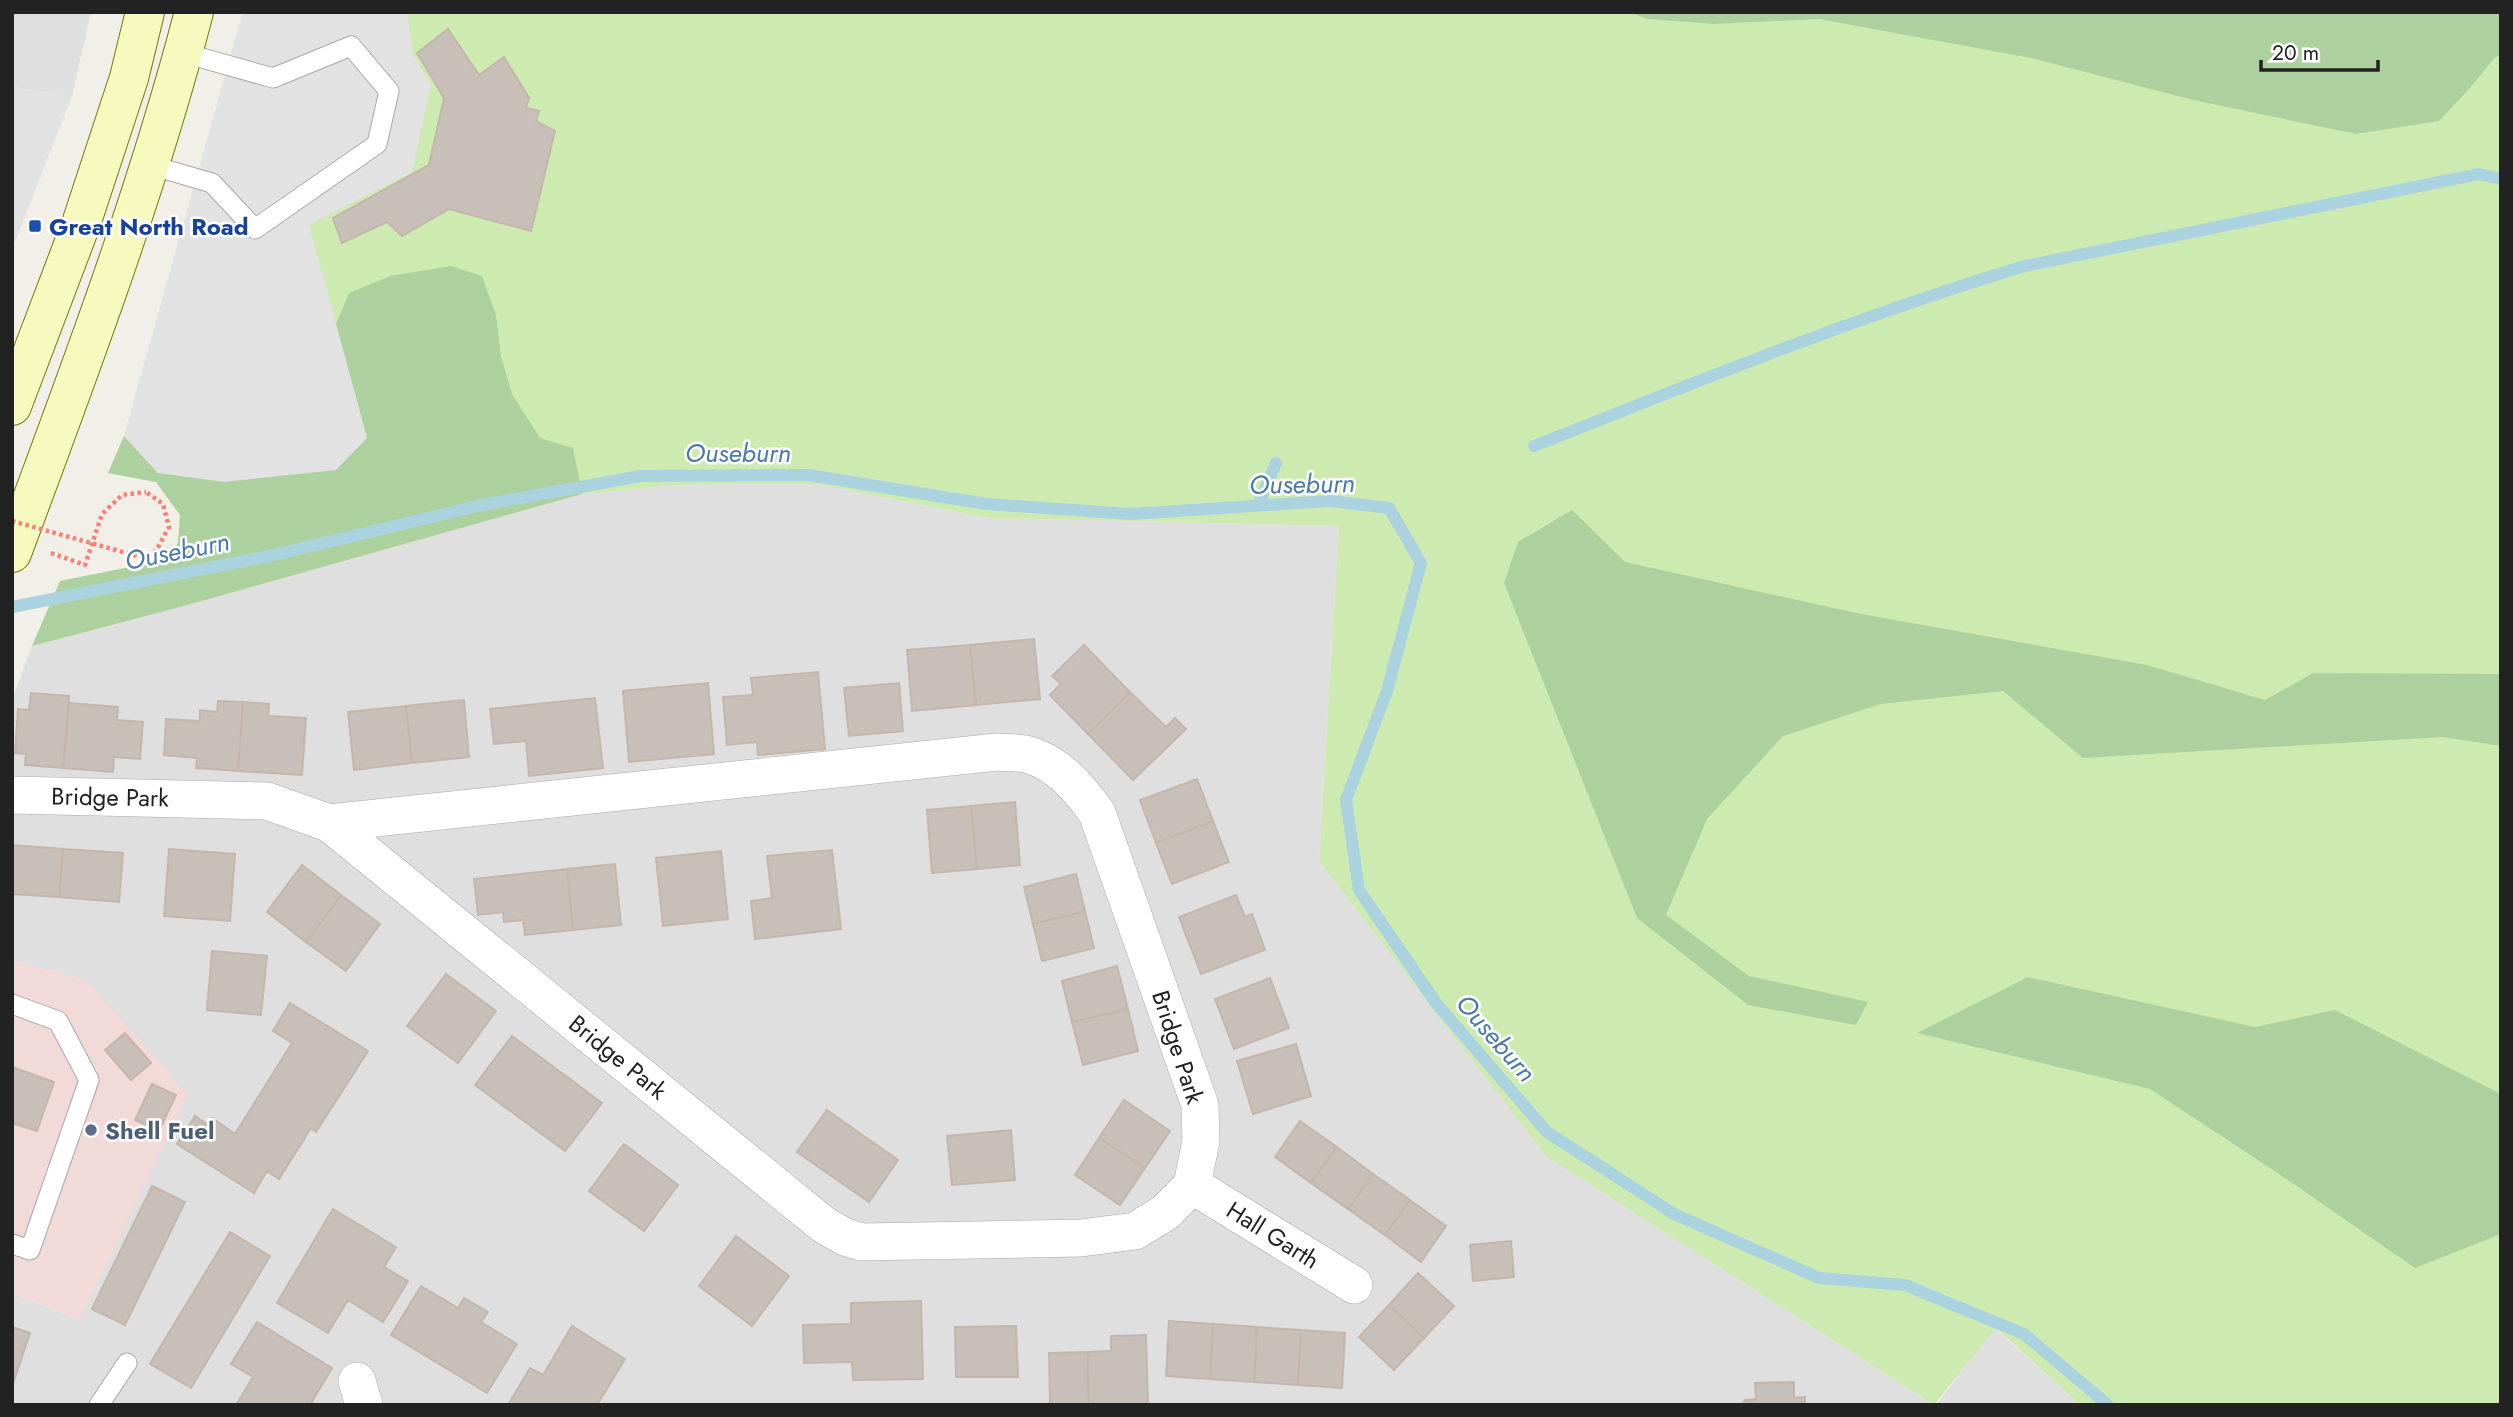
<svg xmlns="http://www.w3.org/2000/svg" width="2513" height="1417" viewBox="0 0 2513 1417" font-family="Jost,sans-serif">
<rect width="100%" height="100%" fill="#f2efe9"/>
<path fill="#e0dfdf" d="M12,12h79l-19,84 -60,-9z
M690,484h126l173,34 350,8 -20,335 228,295 387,249h-1922v-112l67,27 5,-341 -72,-18v-261l20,-54 148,-39 402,-113z
M1995,1328l85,77h-144z"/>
<path fill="#f2dad9" d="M12,961l72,18 104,115 -109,226 -67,-27z"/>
<path fill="#cdebb0" d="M243,12h2258v1393h-421l-84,-77 -62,77 -388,-249 -227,-295 20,-335 -350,-8 -173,-34h-126l-108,10 -402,113 -148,39 28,-65 105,-21 13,-17 2,-28 -24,-33 -48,-9 16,-37z"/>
<path fill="#add19e" d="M1629,12h872v44l-6,1 -25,31 -31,33 -83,13 -163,-34 -162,-42 -212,-39 -105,5 -67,-5z
M451,266l31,10 14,39 5,41 11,38 28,44 33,10 9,46 -402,113 -148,39 28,-65 105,-21 13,-17 2,-28 -24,-33 -48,-9 16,-37 34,37 209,-35 -31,-114 13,-31 41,-17z
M1572,510l53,52 236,52 286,51 118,35 48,-27 188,1v72l-58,-9 -360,21 -80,-67 -122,13 -98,32 -76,83 -41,96 83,61 119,26 -12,23 -108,-20 -111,-87 -133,-335 14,-41z
M2028,977l227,50 80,-17 166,84v140l-86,34 -136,-94 -129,-85 -233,-56z"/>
<path fill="#e2e2e2" d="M243,12h164l6,42 18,31 -19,87 -103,53 58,213 -31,32 -112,12 -66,-9 -34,-37z
M12,87l60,9 -60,154z"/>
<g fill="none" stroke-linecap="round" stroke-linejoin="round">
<path stroke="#aad3df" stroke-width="12" d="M1534,446c162,-64 324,-130 491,-180l454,-92 22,5
M1258,505l18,-42
M12,607l262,-52 208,-50 159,-29 167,-1 179,29 144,10 199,-13 59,7 32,55 -34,128 -41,109 13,90 77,113 111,129 127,82 145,64 86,7 119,49 84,71"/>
</g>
<path fill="#c7bfb8" stroke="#c4b6ab" stroke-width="2" d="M448,29l31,46 25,-18 25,41 -3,10 13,3 -3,10 19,10 -24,100 -82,-22 -47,27 -15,-14 -45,21 -9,-25 96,-53 15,-67 -27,-45z
M1034,639l6,60 -64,6 -6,-60z
M970,645l6,60 -64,6 -5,-61z
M1084,645l46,47 -42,42 -38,-39 11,-11 -9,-8z
M818,672l7,77 -67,6 -1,-13 -30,3 -4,-48 30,-2 -2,-17z
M708,683l6,71 -85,8 -6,-71z
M899,683l4,48 -54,5 -5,-48z
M1130,692l36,35 9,-9 11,11 -53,51 -45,-46z
M31,693l38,3 -6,72 -38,-3 1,-11 -11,-1 3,-44 11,1z
M595,698l8,70 -74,8 -3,-35 -32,3 -4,-35z
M464,700l5,57 -57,6 -6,-57z
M218,701l25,1 -5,69 -42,-3 1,-10 -33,-3 2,-36 34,2v-11l17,2z
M243,702l26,2 -1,12 38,2 -4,57 -64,-4z
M69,703l49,4 -1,13 26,2 -3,37 -26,-2 -1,15 -50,-4z
M406,706l6,57 -58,7 -6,-58z
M1197,779l16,42 -57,22 -16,-43z
M1015,802l5,63 -43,4 -6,-63z
M971,806l6,63 -45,4 -5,-63z
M1213,821l16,41 -57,22 -16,-41z
M12,845l51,4 -4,48 -47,-3z
M63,849l60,4 -4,49 -60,-5z
M169,849l66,5 -5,67 -66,-5z
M832,850l9,79 -86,10 -4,-38 21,-3 -5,-42z
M721,851l7,68 -65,7 -7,-68z
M615,864l6,61 -48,5 -6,-61z
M302,865l39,30 -35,47 -39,-30z
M567,869l6,61 -48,5 -2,-15 -19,2 -1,-10 -25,3 -4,-36z
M1076,874l9,37 -52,13 -9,-37z
M341,895l39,29 -34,47 -40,-29z
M1236,895l9,22 7,-3 13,36 -64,24 -22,-57z
M1085,911l9,37 -52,13 -9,-37z
M212,951l55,5 -6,59 -54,-5z
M1117,966l11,43 -56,13 -10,-41z
M446,974l50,37 -38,52 -51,-37z
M1270,978l19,50 -55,21 -19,-50z
M290,1003l78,48 -52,81 -5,-4 -32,51 -12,-8 -13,22 -77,-49 18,-28 13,9 4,-7 23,16 57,-91 -19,-12z
M1128,1009l10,42 -55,14 -11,-43z
M125,1033l26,30 -20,17 -26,-30z
M512,1036l90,67 -37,48 -90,-66z
M1296,1044l15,52 -58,18 -16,-53z
M12,1067l42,15 -17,49 -25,-8z
M152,1084l24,11 -17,36 -24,-11z
M1124,1100l46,31 -25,37 -46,-30z
M827,1110l71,50 -29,42 -72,-50z
M1300,1121l37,26 -26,36 -36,-26z
M1011,1130l4,50 -63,5 -5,-49z
M1099,1138l46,30 -25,37 -45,-30z
M624,1144l54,41 -34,46 -55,-40z
M1337,1147l36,27 -25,35 -37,-26z
M1373,1174l37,26 -25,35 -37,-26z
M152,1186l33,16 -60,123 -33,-16z
M1410,1200l36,26 -25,36 -36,-27z
M333,1209l63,38 -12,20 24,14 -25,41 -35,-22 -20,33 -51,-30z
M230,1232l40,24 -79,132 -41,-24z
M736,1236l53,40 -37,50 -53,-40z
M1511,1241l3,36 -41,4 -3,-36z
M1418,1273l36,33 -30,32 -35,-33z
M421,1286l37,22 6,-10 24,14 -7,10 36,22 -30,49 -96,-58z
M921,1301l2,78 -70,1 -1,-18 -48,1 -1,-38 48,-1v-21z
M1389,1305l35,33 -30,32 -35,-33z
M1169,1321l44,3 -3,55 -44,-3z
M257,1322l75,46 -22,37h-74l17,-28 -22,-13z
M1213,1324l44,3 -3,55 -44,-3z
M572,1326l53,33 -28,46h-89l22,-37 13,7z
M1016,1326l2,51h-62l-1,-50z
M12,1327l18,6 -18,54z
M1257,1327l44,3 -3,55 -44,-3z
M1301,1330l44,3 -3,55 -44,-3z
M1146,1335l2,70 -59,-1 -1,-52 23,-1v-15z
M1088,1352l1,52h-39l-1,-51z
M1794,1382v16l11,-1v8h-63l3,-5 11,-1 -1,-16z"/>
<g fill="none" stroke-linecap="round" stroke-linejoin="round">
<g stroke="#a9a9a9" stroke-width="21">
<path id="service" d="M150,165l62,18 43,46 122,-85 12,-53 -38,-45 -78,32 -89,-25
M12,1004l46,17 31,59 -59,170 -18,-6
M99,1405l28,-42"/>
</g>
<g stroke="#a9a9a9" stroke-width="38">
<path id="minor" d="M12,795l255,6 62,22 495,402 21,12 16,5 220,-4 54,-7 31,-19 26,-27 9,-44 -1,-36 -103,-292c-18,-25 -37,-48 -67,-58 -10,-3 -23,-2 -33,-3l-668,71
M1192,1185l162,100
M357,1381l7,24"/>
</g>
<g stroke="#707d05" stroke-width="40">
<path id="secondary" d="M12,406l69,-182 48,-146 16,-66
M12,553c66,-178 134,-357 182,-541"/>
</g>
<path stroke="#fa8072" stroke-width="4.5" stroke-dasharray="3.5 3.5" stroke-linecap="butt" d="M51,553l34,12 17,-51 20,-19 24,-3"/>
<use href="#service" stroke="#fff" stroke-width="19"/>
<use href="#minor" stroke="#fff" stroke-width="37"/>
<use href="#secondary" stroke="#f7fabf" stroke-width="38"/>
<path stroke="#fa8072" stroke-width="4.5" stroke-dasharray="3.5 3.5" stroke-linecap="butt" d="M12,521l129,36 15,-6 13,-24 -6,-23 -17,-12"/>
</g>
<rect fill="#1a4fb4" stroke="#fff" stroke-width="2.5" x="28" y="219" width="14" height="14" rx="3.5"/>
<circle fill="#5c6f8a" stroke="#fff" stroke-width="2.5" cx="91" cy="1130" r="7"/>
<g text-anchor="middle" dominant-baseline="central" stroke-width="5" stroke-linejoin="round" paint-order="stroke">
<g font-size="24" font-weight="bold" fill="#164399" stroke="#fff" text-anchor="start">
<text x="49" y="226">Great North Road</text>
</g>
<g font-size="24" fill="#222" stroke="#fff">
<text transform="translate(110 797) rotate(1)">Bridge Park</text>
<text transform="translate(1178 1047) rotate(72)">Bridge Park</text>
<text transform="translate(618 1057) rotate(39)">Bridge Park</text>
<text transform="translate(1273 1235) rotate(32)">Hall Garth</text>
</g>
<g font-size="24" font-weight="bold" fill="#4e5e75" stroke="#fff" text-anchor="start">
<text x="105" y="1130">Shell Fuel</text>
</g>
<g font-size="26" font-style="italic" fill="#4a7aab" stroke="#fff">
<text x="738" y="453">Ouseburn</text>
<text transform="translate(1302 484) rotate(-1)">Ouseburn</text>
<text transform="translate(177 551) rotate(-11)">Ouseburn</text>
<text transform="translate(1496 1038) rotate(49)">Ouseburn</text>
</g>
</g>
<rect width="2513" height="1417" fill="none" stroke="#222222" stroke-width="28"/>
<path d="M2261 60v10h117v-10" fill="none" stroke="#222222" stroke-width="3.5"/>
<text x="2272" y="60" font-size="21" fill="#222222" stroke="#ffffff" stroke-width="5" paint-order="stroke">20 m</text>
</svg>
